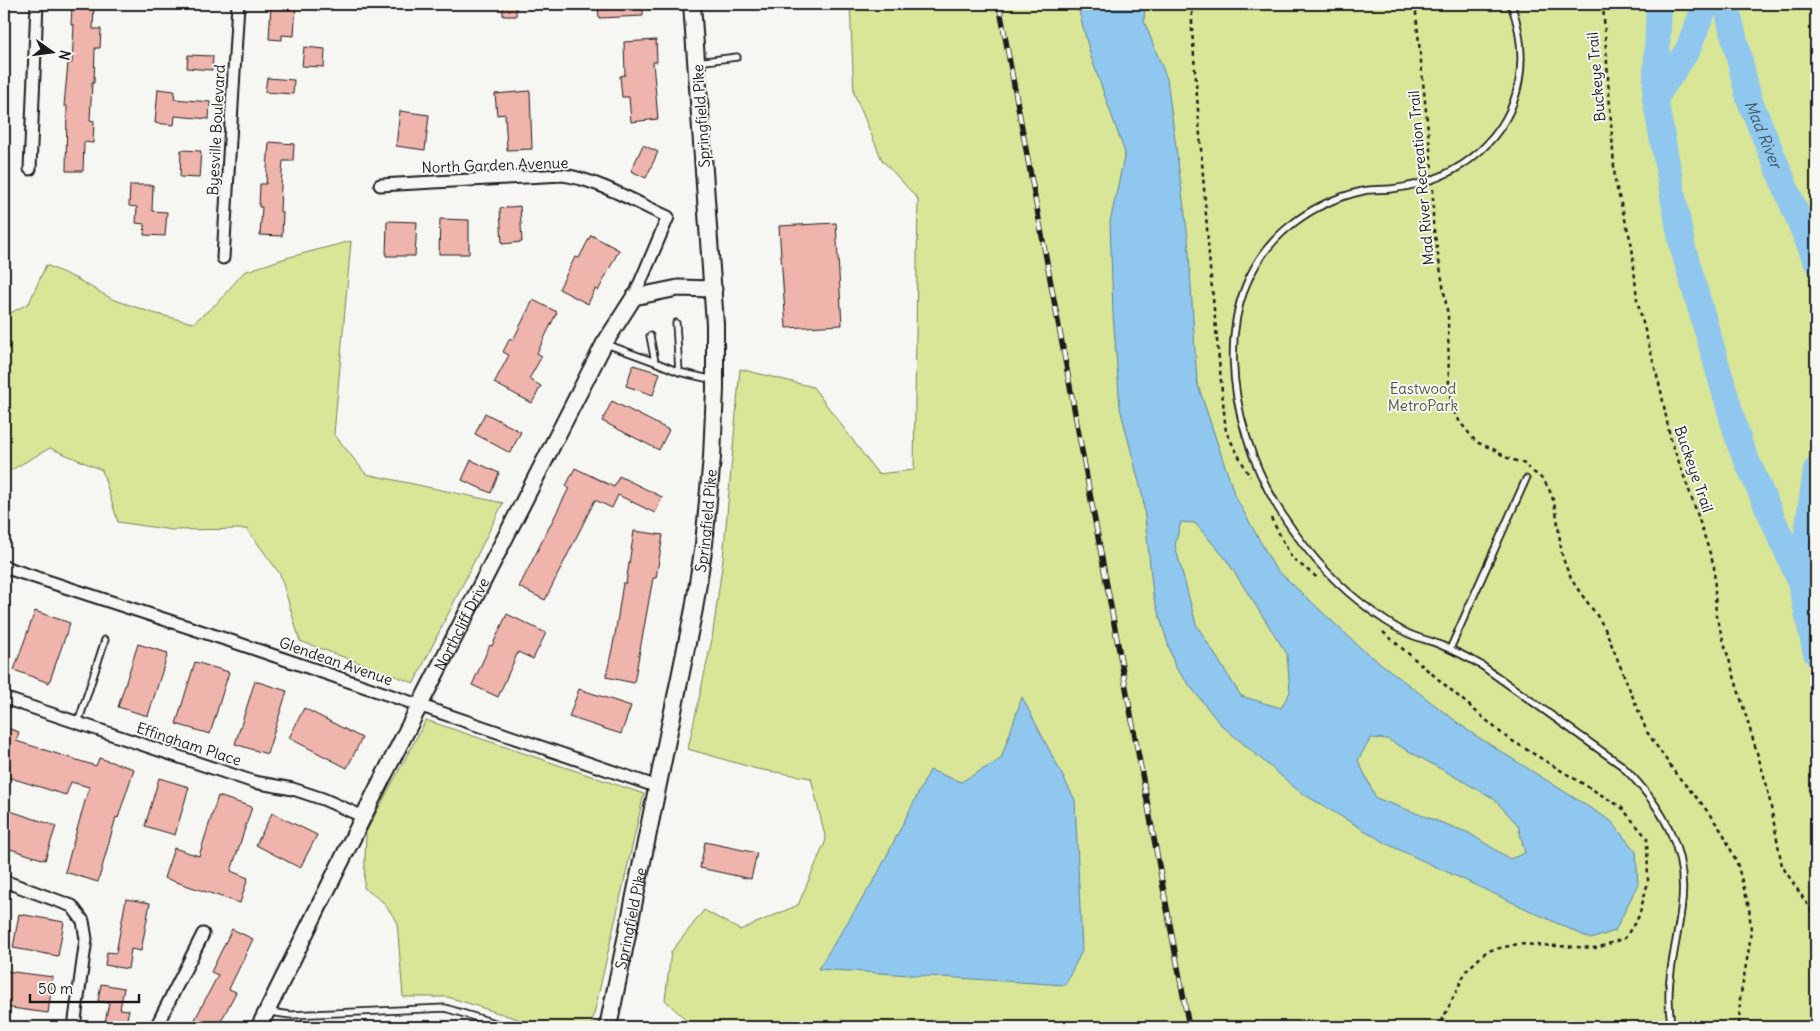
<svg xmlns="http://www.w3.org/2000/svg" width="1820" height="1031" viewBox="0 0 1820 1031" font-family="Delius,sans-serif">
<rect width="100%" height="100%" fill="#f6f6f2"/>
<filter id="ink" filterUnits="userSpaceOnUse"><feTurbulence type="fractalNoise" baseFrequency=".02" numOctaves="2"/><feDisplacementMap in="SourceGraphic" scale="10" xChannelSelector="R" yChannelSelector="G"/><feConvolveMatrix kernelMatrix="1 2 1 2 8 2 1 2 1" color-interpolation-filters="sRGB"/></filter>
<g filter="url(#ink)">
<path fill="#d9e597" stroke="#7a805a" d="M850,4h966v1023h-1125l-3,-5 -23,-22 6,-48 33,-42 36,20 58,-25 28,-65 -15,-62 -54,-9 -69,-20 24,-110 11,-80 17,-190 73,18 65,87 36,-4 4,-271 -36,-39 -28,-67z
M351,241l-17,193 32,40 137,29 -89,180 -114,-42 -20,-67 -33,-45 -75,1 -54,-8 -16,-52 -52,-22 -46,26v-160l3,1 22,-12 17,-38 31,14 35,20 41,14 40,10 23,-19 28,-32 42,-14z
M426,720l218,74 -53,233h-48l-95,-30h-45l-6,-76 -15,-20 -18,-13 2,-56z"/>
<path fill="#8fc7ee" stroke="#61839a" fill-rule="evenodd" d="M1077,4h68l-1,17 23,58 21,159 9,144 38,114 40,72 87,81 108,83 141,89 25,31 2,32 -23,47 -24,8 -202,-94 -89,-53 -80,-68 -45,-57 -22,-72 -10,-97 -23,-90 -7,-95 -3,-91 15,-69 -34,-96zM1181,522l14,1 30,35 62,96 3,38 -9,16 -40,-12 -45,-72 -21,-79zM1371,738l16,1 106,59 25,27 7,28 -15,6 -41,-26 -93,-35 -18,-38z
M1610,4h77l-76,7z
M1022,697l53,103 7,151 -17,34 -247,-16 58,-92 54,-107 31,12 40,-23z"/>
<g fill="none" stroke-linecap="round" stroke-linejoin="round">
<g stroke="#8fc7ee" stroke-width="26">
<path d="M1706,4l-19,47 -32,47 27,147 58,200 60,136"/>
<path id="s1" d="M1726,4l23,95 67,162"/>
<path d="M1655,98l4,-94"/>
<path d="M1816,470l-16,111 16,72"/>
</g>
</g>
<path fill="#efb4ac" stroke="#1c1c1c" d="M72,4h22l-1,25h8l-1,19h-5l-1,35h-2l-2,37 4,1 -1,22 -9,-1 -1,29h-17l1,-65h-3l4,-43h4l2,-38h-3z
M271,4h25l-2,32 -12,-1v5l-13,-1z
M503,4h13v12h-13z
M598,4h45v12l-44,2z
M656,40l1,22h-4l5,57 -27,3 -2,-25h-7l-2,-21 5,-1 -1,-33z
M304,47l21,2 -1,18 -22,-1z
M188,55l25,1 -1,14 -25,-2z
M267,78l27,2 -1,14 -28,-2z
M158,89l17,2 -1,8 36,3 -1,17 -34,-3 -1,9 -19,-2z
M530,91l2,58 -25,1 -2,-36 -8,1 -2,-21z
M400,111l29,4 -4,35 -29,-4z
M269,142l25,2 -1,17h-10l-2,24 -1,27h3l-1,24 -22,-1 2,-28h-3l1,-23h6z
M643,145l15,7 -12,26 -15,-7z
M181,150l20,1 -2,27 -19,-1z
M130,185h23l-1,26 15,1 -2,24 -21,-1 1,-11 -9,-1 1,-16 -8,-1z
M520,206l2,36 -20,2 -2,-36z
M440,219l29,1v34h-30z
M387,221l30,1 -2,34h-29z
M836,223l6,102 -56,3 -7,-102z
M591,235l28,15 -21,41 -3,-2 -7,15 -29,-15 16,-32 4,1z
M533,300l24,12 -20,41 5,3 -13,23 12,7 -9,17 -38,-20 15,-28 -6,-3 7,-14 3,2z
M633,365l27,8 -7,22 -27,-9z
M612,401l57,29 -10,20 -57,-29z
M485,413l36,19 -11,21 -35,-19z
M471,460l28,13 -8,20 -29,-13z
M575,468l39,19 5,-11 43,21 -7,16 -37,-18 -6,13 -17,-8 -50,100 -26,-13 50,-99 -3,-2z
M634,531l29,4 -7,43h-3l-19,105 -28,-6 9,-42 8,-52h3z
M35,611l35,12 -21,60 -35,-13z
M507,614l39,19 -13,26 -15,-7 -20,45 -26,-12 18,-40 2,1z
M138,644l30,9 -20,63 -30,-9z
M195,662l34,10 -19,62 -34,-10z
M255,681l32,10 -20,63 -32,-10z
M579,689l52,17 -10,28 -52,-17z
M304,708l58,30 -15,30 -58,-30z
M4,727l15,5 -3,9 80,25 3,-8 35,11 -16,49 -2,-1 -18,65 -33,-10 24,-85 -18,-5 -5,13 -62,-19z
M159,778l30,9 -14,48 -30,-9z
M218,796l34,11 -21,64 17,7 -8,25 -76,-25 10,-30 25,8z
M4,809l52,17 -11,34 -41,-13z
M272,813l45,22 -17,33 -44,-23z
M705,842l52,11 -6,26 -51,-11z
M126,899l24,4 -9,48 -10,-2 -3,20 -23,-4 2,-13 9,1z
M19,914l45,8 -6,34 -45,-8z
M232,929l21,10 -24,50 7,3 -18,35h-27l27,-52 -7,-3z
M6,971l47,6 -5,36 -44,-6v-19z
M101,984l23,4 -4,21 9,1 -4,17h-21l5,-24 -11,-2z"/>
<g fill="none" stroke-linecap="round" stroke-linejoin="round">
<g stroke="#1c1c1c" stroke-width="9">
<path id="service" d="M1511,4c19,52 12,108 -31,147 -25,23 -56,34 -89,38 -10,1 -19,0 -28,2 -27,6 -51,17 -72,34 -86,68 -63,198 -14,281 22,36 50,70 83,96 15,12 30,23 47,31 10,5 21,7 31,11 15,6 29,13 43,21l140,100c41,40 69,86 60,145 -5,40 -18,77 -9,117
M697,62l40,-5
M676,323l3,49 35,8
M606,344l49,18 -5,-26
M655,362l24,10
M1450,649l76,-170
M78,723l27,-83
M269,1012l22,3 154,-7 63,19"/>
</g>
<g stroke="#1c1c1c" stroke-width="15">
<path id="minor" d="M30,169l7,-165
M380,185l183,-10c35,5 72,27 105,42l-34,80
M223,258l15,-254
M4,567l236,77 418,143
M4,698l250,84 39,7 30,10 41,18
M4,881l68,25 11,15 3,18 -12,88
M156,1027l47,-93"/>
</g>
<g stroke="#1c1c1c" stroke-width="19">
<g id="tertiary">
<path id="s2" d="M259,1027l119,-240 226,-443 30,-47 44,-9 36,1"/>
</g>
</g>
<g stroke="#1c1c1c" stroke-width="20">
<g id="secondary">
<path id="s3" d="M608,1027l86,-418 10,-65 8,-87 3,-68v-65l-23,-320"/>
</g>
</g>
<path stroke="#1c1c1c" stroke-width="2.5" stroke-dasharray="4 4" stroke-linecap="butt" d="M1192,4v26l18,238 16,164 24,45
M1415,4l17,165
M1603,4l12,177 17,65 5,54 24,91 9,46 26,73 18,56 2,50 51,170 15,80 29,44 5,17
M1433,189v35l15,92 1,77 5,19 6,10 16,20 19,8 10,7 20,7 4,5
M1533,472c26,14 24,57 29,82 9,36 29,47 44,77l41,101 29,42 26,30 21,29 14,30 12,44 2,23 -2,18 -9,51 -1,28
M1271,518l21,40 27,21
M1383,632l123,105 115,70 26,31 1,44 -9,34 -14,22 -28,10 -79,-4 -31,7 -21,20 -27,56"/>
<use href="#service" stroke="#f6f6f2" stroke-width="5.5"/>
<use href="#minor" stroke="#f6f6f2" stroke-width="11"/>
<use href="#tertiary" stroke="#f6f6f2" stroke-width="15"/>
<use href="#secondary" stroke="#f6f6f2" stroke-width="16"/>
<g stroke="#1c1c1c" stroke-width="5.5">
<path id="rail" d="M999,4l190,1023"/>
</g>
<use href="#rail" stroke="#f6f6f2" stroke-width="4" stroke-dasharray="11" stroke-linecap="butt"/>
</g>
</g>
<g text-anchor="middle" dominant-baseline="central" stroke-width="4" stroke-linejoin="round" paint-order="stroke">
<g font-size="15" fill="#1c1c1c" stroke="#f6f6f2">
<text transform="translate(1596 77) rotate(-95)">Buckeye Trail</text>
<text transform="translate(701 116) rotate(-94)">Springfield Pike</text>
<text transform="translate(216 130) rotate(-87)">Byesville Boulevard</text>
<text transform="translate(495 165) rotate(-2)">North Garden Avenue</text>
<text transform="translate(1421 178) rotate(-95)">Mad River Recreation Trail</text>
<text transform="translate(1694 469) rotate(71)">Buckeye Trail</text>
<text stroke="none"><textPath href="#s3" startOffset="516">Springfield Pike</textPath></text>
<text stroke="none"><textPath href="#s2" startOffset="451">Northcliff Drive</textPath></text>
<text transform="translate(336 661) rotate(19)">Glendean Avenue</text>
<text transform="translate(189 744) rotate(18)">Effingham Place</text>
<text stroke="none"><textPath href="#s3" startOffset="111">Springfield Pike</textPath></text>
</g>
<g font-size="15" fill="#555841" stroke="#f6f6f2">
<text x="1423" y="388">Eastwood<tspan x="1423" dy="17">MetroPark</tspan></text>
</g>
<g font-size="16" font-style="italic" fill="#445866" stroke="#f6f6f2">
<text stroke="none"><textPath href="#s1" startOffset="136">Mad River</textPath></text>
</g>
</g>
<rect width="1820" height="1031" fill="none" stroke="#f6f6f2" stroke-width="20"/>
<rect x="10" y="10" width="1800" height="1011" fill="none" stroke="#1c1c1c" stroke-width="2" filter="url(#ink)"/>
<g transform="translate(52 52) rotate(104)" stroke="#f6f6f2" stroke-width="4" paint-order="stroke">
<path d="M0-4L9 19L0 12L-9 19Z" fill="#1c1c1c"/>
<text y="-8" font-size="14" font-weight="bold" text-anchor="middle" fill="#1c1c1c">N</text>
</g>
<path d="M30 994v8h109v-8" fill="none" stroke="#1c1c1c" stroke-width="2.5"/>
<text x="38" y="994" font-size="15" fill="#1c1c1c" stroke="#f6f6f2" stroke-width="4" paint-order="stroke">50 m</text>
</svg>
